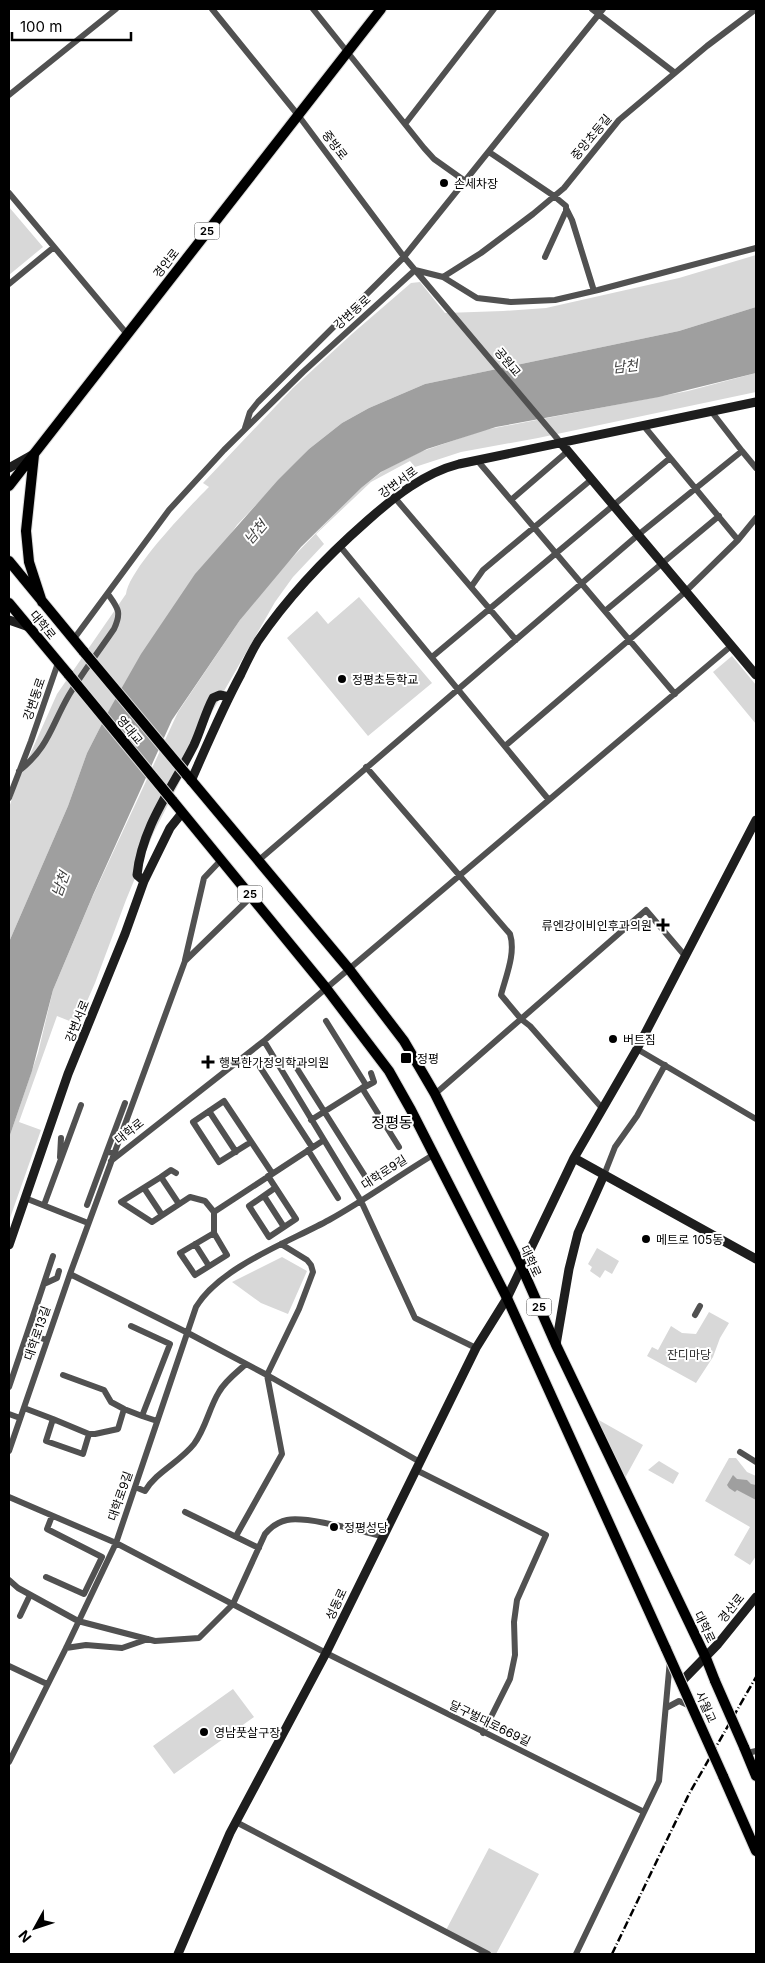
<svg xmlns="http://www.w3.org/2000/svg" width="765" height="1963" viewBox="0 0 765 1963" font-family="Inter,'Noto Sans KR',sans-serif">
<rect width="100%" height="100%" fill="#fff"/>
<path fill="#d8d8d8" d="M9,207l34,40 -34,28z
M756,255v52l-77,24 -254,53 -56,24 -27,15 -33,26 -72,76 -129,187 -21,41 -19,53 -59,136v-134l7,-22 41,-92 69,-100c3,-25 63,-87 83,-107l-6,-4 90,-95 60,-55 58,-50 9,-1 25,31 58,-2 43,-3 133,-30z
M756,373v19l-218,46 -77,14 -46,15 -5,-6 -39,21 -55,52 8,10 -31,33 -18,25 -63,110 -20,46 -38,74 -28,68 -31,83 -18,41 -20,-8 -38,106 22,8 -32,91v-83l29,-85 15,-63 38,-90 87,-188 66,-98 42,-50 72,-74 25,-19 37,-19 64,-22 204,-39z
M359,597l73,86 -64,53 -81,-98 30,-27 11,13z
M732,656l24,29v39l-43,-52z
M597,1248l22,13 -7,13 -7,-4 -5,8 -10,-7 2,-4 -4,-3z
M282,1257l25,14 -19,43 -27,-11 -29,-21z
M709,1312l20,11 -9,15 -7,19 -17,26 -49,-27 5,-9 6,3 13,-24 11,7 14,1z
M597,1419l46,26 -18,33z
M729,1458h7l11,14 9,4v80l-6,9 -16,-10 16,-28 -45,-26z
M659,1461l20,12 -6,11 -25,-14z
M233,1689l21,28 -80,57 -21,-28z
M489,1848l50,26 -43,80h-8l-43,-22z"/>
<path fill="#9f9f9f" d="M756,307v66l-97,24 -163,30 -69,22 -46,23 -20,16 -60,59 -61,73 -68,100 -79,175 -40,95 -21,81 -23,67v-196l59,-136 19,-53 21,-41 33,-58 54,-80 83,-94 31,-31 33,-26 27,-15 56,-24 254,-53z
M733,1475l4,4 10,1 4,4 5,1v15l-19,-10 -2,2 -6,-4 -2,-3z"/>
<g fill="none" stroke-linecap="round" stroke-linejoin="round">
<g stroke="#dbdbdb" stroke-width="12">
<path id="primary" d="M34,455l-8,76 3,31 13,40
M9,486l372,-477
M9,561l75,91
M9,603l60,72
M186,774l163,195 55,72 31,53 87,174 34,77 150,313 9,23
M172,800l154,188 63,83 22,39 96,188 159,351
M744,1747l12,29
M723,1776l33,75"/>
</g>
<path stroke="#515151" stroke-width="6" d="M212,9l86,106 106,142 157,186
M313,9l111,139 10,11 31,22
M592,9l83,64
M9,95l107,-86
M405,124l89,-115
M489,152l65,44 12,10v5l-21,46
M9,193l118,141
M566,208l6,12 22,71
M443,277l38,-24 52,-39 31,-26 55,-68 88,-74 49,-37
M9,284l45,-37
M643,425l95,115
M245,428l5,-16 8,-10 146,-145 199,-248
M742,451l14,17
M477,460l198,234
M395,498l121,142
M511,500l57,-49
M339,545l210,255
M471,587l12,-17 109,-91
M605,611l114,-95
M73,640l96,-130 55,-60 79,-78 112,-102 28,7 34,21 34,4 44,-2 43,-10 158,-42
M432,657l238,-199
M505,746l180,-154 53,-52 18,-22
M366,767l144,167c6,19 -4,42 -9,61l20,24 9,7 72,82
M19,771c30,-24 32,-45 50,-76 14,-23 30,-44 45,-66 8,-17 4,-21 -6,-35
M9,798l22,-57 27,-78
M259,860l379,-325 104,-84 -31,-40
M185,960l19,-82 17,-18
M326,1021l40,64 -4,3
M264,1041l97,160 54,117 61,30
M637,1049l119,70
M291,1059l74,117
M260,1067l52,80
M363,1088l11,-6 -3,-9
M435,1094l211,-184 40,47
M209,1111l27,41
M311,1120l51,-32 37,59
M251,1142l-32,20 -26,-40 31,-21 48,72
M308,1150l30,48
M107,1151l18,-48
M60,1157l1,-19
M111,1161l154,-121 466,-394
M604,1175l11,-28 22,-31 28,-51
M268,1176l28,43 -27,18 -20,-31 26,-18
M161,1177l10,-7 5,3
M144,1188l18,27
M264,1196l20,31
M25,1198l63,25
M179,1204l-18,-27 -40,25 31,20 38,-25 15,4 9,11v21l13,22 -32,20 -15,-22 34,-20
M44,1205l37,-100
M87,1205l20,-54 7,3
M214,1212l110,-72
M195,1244l14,22
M70,1274l118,59 79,42 153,87
M44,1284l13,-6 2,-7
M695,1315l5,-9
M131,1326l39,18 -28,72 15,5
M47,1340l-20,-6 26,-78
M63,1375l41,15 7,12 13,7
M9,1387l18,-53
M24,1408l29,11
M9,1414l11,4
M89,1434l-36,-15 -7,22 37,13 6,-20h6l23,-5 6,-20 18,7
M9,1451l61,-177 115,-313 67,-65
M740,1452l16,10
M416,1470l130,65 -29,65 -3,22 1,33 -5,24 -27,54
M135,1487l10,4c11,-19 35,-29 49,-47 12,-16 15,-36 25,-52 6,-11 17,-19 27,-28
M9,1497l107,46 210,110 318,159
M185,1512l74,36
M236,1536l46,-82 -15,-79 32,-66 14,-37 -2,-7 -4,-5 -26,-16
M46,1577l38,17 18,-37 -55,-28 5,-13
M9,1580l9,8 60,33 77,20 44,-3 34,-34 32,-70c6,-7 12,-12 22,-14 20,-4 73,11 95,16
M20,1616l10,-21
M66,1648l20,-3 36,3 26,-9
M9,1666l38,18
M666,1708l13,-7 11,5
M747,1753l9,-2
M9,1762l57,-114 50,-105 80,-236c24,-40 93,-65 133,-87 36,-20 69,-44 104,-65
M236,1822l252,132
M576,1954l83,-173 11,-121"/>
<path stroke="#1e1e1e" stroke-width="9" d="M561,443l195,232
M9,468l25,-14
M9,620l20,7
M191,781c16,-36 31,-72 50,-107 5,-11 11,-23 17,-33 31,-46 68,-84 109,-120 27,-24 57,-48 92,-57l297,-62
M144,881l-7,-6c5,-49 36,-88 57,-130 7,-15 11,-32 19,-47l7,-3 9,2
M574,1158l182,101
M9,1245l59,-171 57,-140 19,-53 26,-53 12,-15
M556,1345l13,-76 9,-36 26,-58
M681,1682l37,-38 38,-47
M178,1954l52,-121 96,-180 150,-305 31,-50 67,-140 63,-109 119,-229"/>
<use href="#primary" stroke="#000" stroke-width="10"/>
<path stroke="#000" stroke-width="2.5" stroke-dasharray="8 2.5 1 2.5" stroke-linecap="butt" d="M612,1954l77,-160 67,-117"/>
<g stroke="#dbdbdb" stroke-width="12" stroke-linecap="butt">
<path id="primary-bridge" d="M84,652l102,122
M69,675l103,125
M666,1649l57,127
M715,1681l29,66"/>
</g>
<use href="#primary-bridge" stroke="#000" stroke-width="10"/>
</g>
<g fill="#000" stroke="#fff" stroke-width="2">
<circle cx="444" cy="183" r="5"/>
<circle cx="342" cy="679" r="5"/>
<path d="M660.5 917.5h5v5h5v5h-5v5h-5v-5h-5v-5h5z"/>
<circle cx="613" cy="1039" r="5"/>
<rect x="400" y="1052" width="12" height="12" rx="2.5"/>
<path d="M205.5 1054.5h5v5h5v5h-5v5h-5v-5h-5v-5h5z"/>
<circle cx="646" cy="1239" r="5"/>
<circle cx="334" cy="1527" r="5"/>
<circle cx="204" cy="1732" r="5"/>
</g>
<g text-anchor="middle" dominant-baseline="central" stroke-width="4" stroke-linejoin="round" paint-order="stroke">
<g fill="#fff" stroke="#4c4c4c" stroke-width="1">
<rect x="194.5" y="222.5" width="25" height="17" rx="4"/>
<rect x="237.5" y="885.5" width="25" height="17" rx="4"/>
<rect x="526.5" y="1298.5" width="25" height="17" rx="4"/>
</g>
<g font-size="11" font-weight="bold" fill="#000">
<text x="207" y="231">25</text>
<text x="250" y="894">25</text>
<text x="539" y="1307">25</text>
</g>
<g font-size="12" fill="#000" stroke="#fff">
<text transform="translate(591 137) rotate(-50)">중앙초등길</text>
<text transform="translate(335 145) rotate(53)">중방로</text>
<text transform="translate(166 263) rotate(-52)">경안로</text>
<text transform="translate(352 312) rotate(-42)">강변동로</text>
<text transform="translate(508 362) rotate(50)">공원교</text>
<text transform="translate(398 482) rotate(-36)">강변서로</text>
<text transform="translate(43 625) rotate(51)">대학로</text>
<text transform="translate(34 699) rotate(-71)">강변동로</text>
<text transform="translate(130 730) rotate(50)">영대교</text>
<text transform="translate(77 1021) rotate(-68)">강변서로</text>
<text transform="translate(129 1131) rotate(-38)">대학로</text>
<text transform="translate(384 1172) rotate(-33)">대학로9길</text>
<text transform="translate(531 1261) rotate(65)">대학로</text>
<text transform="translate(37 1333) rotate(-71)">대학로13길</text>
<text transform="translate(120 1496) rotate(-71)">대학로9길</text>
<text transform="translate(336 1604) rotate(-65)">성동로</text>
<text transform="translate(731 1608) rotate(-51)">경산로</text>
<text transform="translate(705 1627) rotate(64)">대학로</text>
<text transform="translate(706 1707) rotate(66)">사월교</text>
<text transform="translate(490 1723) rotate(26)">달구벌대로669길</text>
</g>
<g font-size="12" fill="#000" stroke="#fff" text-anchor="start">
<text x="454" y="183">손세차장</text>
<text x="352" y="679">정평초등학교</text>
<text x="652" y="925" text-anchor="end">류엔강이비인후과의원</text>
<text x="623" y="1039">버트짐</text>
<text x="417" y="1058">정평</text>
<text x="219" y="1062">행복한가정의학과의원</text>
<text x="656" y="1239">메트로 105동</text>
<text x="344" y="1527">정평성당</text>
<text x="214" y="1732">영남풋살구장</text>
</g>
<g font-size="12" fill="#2f2f2f" stroke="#fff">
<text x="689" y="1354">잔디마당</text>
</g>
<g font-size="14" font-style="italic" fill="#404040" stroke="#fff">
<text transform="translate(625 366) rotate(-7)">남천</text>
<text transform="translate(255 532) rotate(-49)">남천</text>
<text transform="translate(60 884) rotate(-70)">남천</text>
</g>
<g font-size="15" fill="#000" stroke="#fff">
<text x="392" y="1122">정평동</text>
</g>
</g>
<rect width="765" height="1963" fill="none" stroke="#000000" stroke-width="20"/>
<g transform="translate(35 1928) rotate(230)" stroke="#ffffff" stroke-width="4" paint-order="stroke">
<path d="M0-4L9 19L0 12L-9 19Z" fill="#000000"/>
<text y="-8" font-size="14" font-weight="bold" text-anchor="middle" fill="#000000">N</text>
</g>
<path d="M12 32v8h119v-8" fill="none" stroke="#000000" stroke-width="2.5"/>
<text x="20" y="32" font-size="15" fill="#000000" stroke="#ffffff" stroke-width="4" paint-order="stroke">100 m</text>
</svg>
